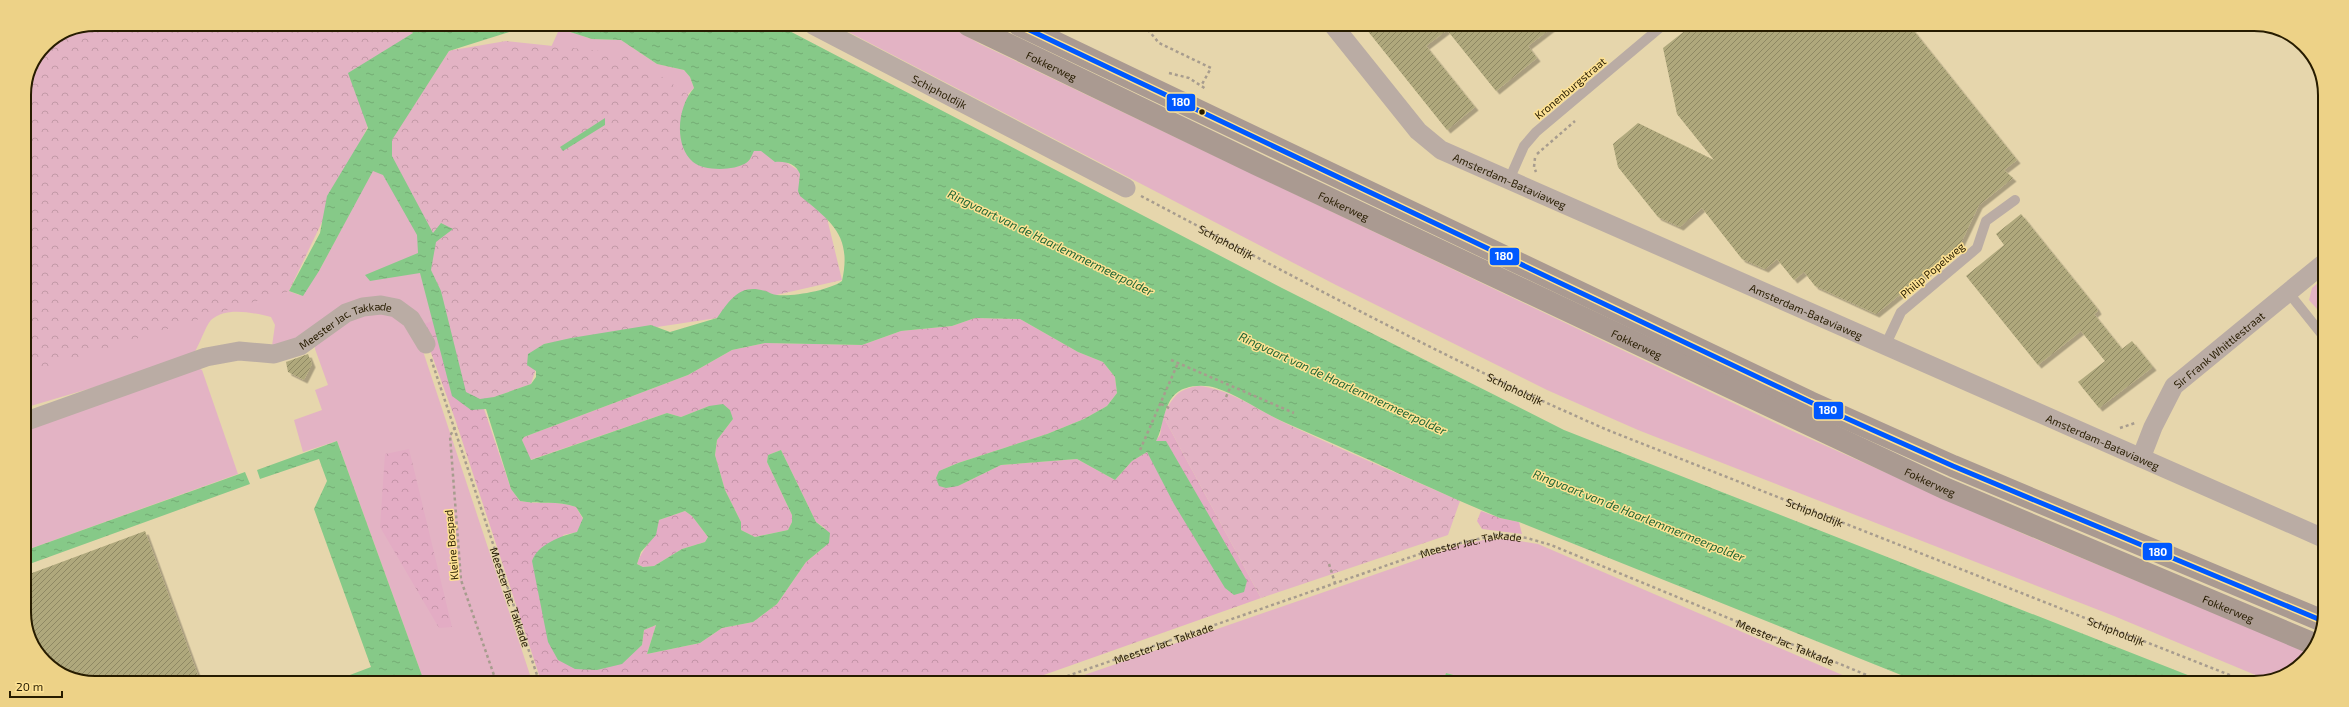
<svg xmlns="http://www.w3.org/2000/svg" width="2349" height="707" viewBox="0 0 2349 707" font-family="'Exo 2',sans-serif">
<defs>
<pattern id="forest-crowns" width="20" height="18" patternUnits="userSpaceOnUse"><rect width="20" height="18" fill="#e3acc4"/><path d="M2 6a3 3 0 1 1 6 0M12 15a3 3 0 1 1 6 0" fill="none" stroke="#c393a7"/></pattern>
<pattern id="park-crowns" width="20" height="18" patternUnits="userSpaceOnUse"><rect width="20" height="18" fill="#e3b3c4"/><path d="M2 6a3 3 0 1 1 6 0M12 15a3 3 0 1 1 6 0" fill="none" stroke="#c399a7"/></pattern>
<pattern id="water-ripples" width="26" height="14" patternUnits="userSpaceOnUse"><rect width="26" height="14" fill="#86c988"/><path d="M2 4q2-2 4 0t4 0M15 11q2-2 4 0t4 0" fill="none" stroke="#74ac74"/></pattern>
<pattern id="building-hatch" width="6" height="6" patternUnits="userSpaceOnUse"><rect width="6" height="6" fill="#afa87c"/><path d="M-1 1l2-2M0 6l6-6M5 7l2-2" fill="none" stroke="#8e8863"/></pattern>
<filter id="shadow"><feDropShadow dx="3.5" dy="3.5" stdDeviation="0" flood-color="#0004"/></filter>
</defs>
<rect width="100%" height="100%" fill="#e6d6ac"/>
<path fill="#e3b3c4" d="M835,25h113l32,19 808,385 238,106 282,117 -11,16 -32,11 -151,-63 -476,-186 -91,-40 -211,-105z
M567,31l25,8 29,1 36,24 27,6 6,7 4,11 -224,226 -49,11 -30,-24 -89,37 -30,8 3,-21 -4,-8c-17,-4 -45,-11 -60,3 -6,7 -11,24 -17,33l-52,20 -118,35v-34l230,-81 35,-2 10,4 20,-24 58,-109 72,-111 4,-1 6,13 87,-5 12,-26z
M2324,278v39l-15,-17 3,-12z
M364,311l33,3 23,28 112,339h-108l-87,-240 -34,11 -9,-32 28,-10 -7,-20 13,-5 -13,-36v-9z
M194,366l8,4 36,104 -214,77v-125z
M1507,539l31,5 323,139 -381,-1 -34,-9 -1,3 22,6h-403l396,-137 24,-5z"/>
<path fill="url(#forest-crowns)" d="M452,314l59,175 9,12c19,4 38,-1 56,6l7,12 -5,13 -15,3 70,117 9,-7 2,-15 12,-5 -9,29 53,-11 22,-15 31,-6 24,-18 29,-42 16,-13 3,-21 -9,-6 -35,-72 -13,5 -1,7 25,53v7l-4,8 -33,7 -14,-7v-8l-16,-32 -10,-35 2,-15 16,-21 -24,-13 -28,11 -14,-4 -137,47 -8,-20 2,-3 164,-62 44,-25 33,-7 97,2 39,-14 51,-5 23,-8 45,1 58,33 25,10 12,15 2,16 -10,13 -23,13 -37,15 -89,29 -19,8 19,15 43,-21 76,-6 38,21 17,-19 15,-9 13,-17 3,-19 98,182 -237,84 -483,-1 -86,-262 -34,-94z
M409,449l43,178 -13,1 -59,-101 5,-73z
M685,511l7,5 16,21 -3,5 -23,7 -28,17 -11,1 -6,-3c7,-19 17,-24 22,-44z
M1481,511l19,7 19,4 3,12 -40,-5 -5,-8z"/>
<path fill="url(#park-crowns)" d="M96,24h313l4,8 -124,259 -265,83v-279l6,-27 15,-23 23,-16z
M506,41l123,13 170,117 28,47 15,62 -66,15 -59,23 -173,26 -13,40 -56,20 -9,-12 -25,-101 -10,-21 2,-37 -43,-90 63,-93z
M1199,386c31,3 57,23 86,37 57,27 117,52 175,78l-12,34 -187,63 -98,-182c10,-19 14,-27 36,-30z"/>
<path fill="url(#water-ripples)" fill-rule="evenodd" d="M407,24l371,1 504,263 282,142 644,253h-287l-402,-161 -19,-4c-72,-30 -142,-64 -214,-95 -24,-10 -45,-27 -70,-35 -8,-3 -22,-3 -30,0 -24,7 -21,38 -30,53h10l81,140 -3,11 -10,3 -9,-7 -51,-84 -27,-52 -15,9 -17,19 -38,-21 -76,6 -43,21 -12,2 -7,-2 -3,-8 3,-7 19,-8 89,-29 37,-15 23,-13 10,-13 -2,-16 -12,-15 -25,-10 -58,-33 -45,-1 -23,8 -51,5 -39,14 -97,-2 -33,7 -44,25 -164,62 -2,3 9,20 136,-47 14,4 28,-11 14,-2 7,6 3,9 -16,21 -2,15 10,35 16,32v8l14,7 33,-7 4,-8v-7l-25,-53 1,-7 13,-5 35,72 14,11 -1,10 -23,19 -29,42 -24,18 -31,6 -22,15 -53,11 9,-29 -12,5 -2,15 -20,19 -25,6 -22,-1 -17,-9 -10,-18 -16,-81c6,-17 29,-25 45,-29l6,-14 -7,-11c-18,-7 -37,-2 -56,-6l-9,-12 -25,-80 -15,1 -19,-14 -32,-123 -50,8 -5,-6 53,-22 -1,-18 -34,-60 -10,-4 -54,100 -16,25 -14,-5 31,-58 7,-37 41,-68 -20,-55 65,-40zM528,26l30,6 9,-1 25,8 29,1 36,24 27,6 6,7 4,11c-16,18 -21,56 -1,74 10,9 41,9 53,1 4,-2 6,-8 8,-12h7l14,11c11,-1 21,2 25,12l-2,17 2,5c32,26 52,40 42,85 -12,9 -49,16 -65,14 -4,0 -8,-3 -12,-4 -24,-8 -35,8 -48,27l-47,14 -19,-7 -80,13 -27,6 -16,10 -1,11 9,6v6l-5,7 -37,13 -14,2 -14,-7 -25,-101 -10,-21 5,-28 17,-13 -12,-6 -8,10 -41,-77v-16l57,-89zM685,511l7,5 16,21 -3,5 -23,7 -28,17 -11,1 -6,-3 4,-12 15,-17 3,-15z
M605,118v7l-42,26 -3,-4z
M337,441l87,240h-48l-2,-3 -7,3h-33l37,-14 -57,-158 13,-28 -8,-22 -59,20 -3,-9z
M245,472l5,12 -226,82v-15z
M1446,673l34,9h-13l-22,-6z"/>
<path fill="url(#building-hatch)" filter="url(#shadow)" d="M1363,25l57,1h134l-26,20 9,12 -41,33 -49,-61 -21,16 49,61 -28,23z
M1691,26h219l107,134 -13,10 9,8 -34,27 -20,42 -83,67 -61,-28 -11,-14 -10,8 -17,-21 -12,10 -23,-10 -40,-51 -22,19 -22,-10 -40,-50 -5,-23 25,-21 76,37 -37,-46 -14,-66z
M2021,214l75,93 2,4 -4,3 28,35 10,-8 21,26 -54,41 -21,-26 27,-21 -24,-30 -43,34 -72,-89 38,-31 -8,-11z
M308,354l4,10 -8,16 -16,-8 -2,-10z
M145,531l55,150 -123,-1 -35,-22 -18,-42v-40z"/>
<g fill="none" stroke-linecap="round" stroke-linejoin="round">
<g stroke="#a79c8e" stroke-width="2.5" stroke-dasharray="3 3" stroke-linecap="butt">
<path d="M1144,25l15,18 52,25 -10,18"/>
<path d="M1169,73l20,5 17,11"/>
<path d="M1537,154l38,-33"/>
<path d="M1535,158l-1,9 2,5"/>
<path id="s1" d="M1141,196c154,81 309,166 469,235l640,252"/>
<path id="s2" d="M431,359l108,322"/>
<path d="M1171,360l123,53"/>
<path d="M1226,397l5,-11"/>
<path d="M1161,404l10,5"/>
<path d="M455,427l-5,9 11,144 35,101"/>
<path d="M2120,428l15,-5"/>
<path d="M1140,450l38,-87"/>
<path d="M1329,564l6,19"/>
<path id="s3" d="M1050,682l384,-133 66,-15 27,4 24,7 335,138"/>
</g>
<path stroke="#baaca4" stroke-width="10" d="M1509,180l15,-34 12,-14 126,-106
M2288,292l36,45
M1885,346l16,-34 76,-64 9,-27 29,-21"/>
<g stroke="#baaca4" stroke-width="19">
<path id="s4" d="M813,25l313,163"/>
<path id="s5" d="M1333,25l85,106 23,19 882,388"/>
<path id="s6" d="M24,422l182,-65 33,-6 35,3 26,-8 46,-33 17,-6 18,-2 15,3 15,11 15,25"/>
<path id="s7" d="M2141,458l12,-31 21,-41 150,-123"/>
</g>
<g stroke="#aa9a91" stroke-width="22">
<path id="s8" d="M968,25l288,139 688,324 370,156"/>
<path d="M1019,25l791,377 143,64 370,155"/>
</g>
<g stroke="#fee293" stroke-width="8">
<path id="bus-1" d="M1019,25l791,377 143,64 370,155"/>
</g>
<use href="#bus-1" stroke="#0059ff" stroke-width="5"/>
</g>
<circle fill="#271c00" stroke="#fee293" stroke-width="1.5" cx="1202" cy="112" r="3.5"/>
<g text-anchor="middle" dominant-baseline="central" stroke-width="3" stroke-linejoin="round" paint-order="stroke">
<g font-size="11" fill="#271c00" stroke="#fee293">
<text stroke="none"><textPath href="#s8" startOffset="93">Fokkerweg</textPath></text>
<text transform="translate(1570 88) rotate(-40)">Kronenburgstraat</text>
<text stroke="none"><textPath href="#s4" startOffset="143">Schipholdijk</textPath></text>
<text stroke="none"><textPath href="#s5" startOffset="241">Amsterdam-Bataviaweg</textPath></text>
<text stroke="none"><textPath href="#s8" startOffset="417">Fokkerweg</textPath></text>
<text stroke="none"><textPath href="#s1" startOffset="97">Schipholdijk</textPath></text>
<text transform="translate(1932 270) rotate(-40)">Philip Popelweg</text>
<text stroke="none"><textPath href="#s5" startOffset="565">Amsterdam-Bataviaweg</textPath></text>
<text stroke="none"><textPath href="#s6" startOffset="341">Meester Jac. Takkade</textPath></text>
<text stroke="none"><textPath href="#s8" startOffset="741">Fokkerweg</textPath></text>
<text stroke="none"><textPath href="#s7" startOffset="137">Sir Frank Whittlestraat</textPath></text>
<text stroke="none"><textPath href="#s1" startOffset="421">Schipholdijk</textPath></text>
<text stroke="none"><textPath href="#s5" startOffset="889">Amsterdam-Bataviaweg</textPath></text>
<text stroke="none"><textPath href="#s8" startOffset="1065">Fokkerweg</textPath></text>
<text stroke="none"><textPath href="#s1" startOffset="745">Schipholdijk</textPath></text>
<text transform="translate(451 545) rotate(-95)">Kleine Bospad</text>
<text stroke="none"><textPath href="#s3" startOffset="444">Meester Jac. Takkade</textPath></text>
<text stroke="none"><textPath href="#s2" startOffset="251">Meester Jac. Takkade</textPath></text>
<text stroke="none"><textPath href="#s8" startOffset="1389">Fokkerweg</textPath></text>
<text stroke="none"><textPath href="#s1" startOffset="1069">Schipholdijk</textPath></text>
<text stroke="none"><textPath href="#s3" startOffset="780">Meester Jac. Takkade</textPath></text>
<text stroke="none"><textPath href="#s3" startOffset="120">Meester Jac. Takkade</textPath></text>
</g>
<g font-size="12" font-style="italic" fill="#1e6535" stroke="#fee293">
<text transform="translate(1051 242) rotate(26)">Ringvaart van de Haarlemmermeerpolder</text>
<text transform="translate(1343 383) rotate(25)">Ringvaart van de Haarlemmermeerpolder</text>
<text transform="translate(1639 515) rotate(22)">Ringvaart van de Haarlemmermeerpolder</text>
</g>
</g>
<path d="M0 0H2349V707H0ZM95 31H2254A64 64 0 0 1 2318 95V612A64 64 0 0 1 2254 676H95A64 64 0 0 1 31 612V95A64 64 0 0 1 95 31Z" fill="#edd287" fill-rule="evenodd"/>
<path fill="none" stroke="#271c00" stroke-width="2" d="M95 31H2254A64 64 0 0 1 2318 95V612A64 64 0 0 1 2254 676H95A64 64 0 0 1 31 612V95A64 64 0 0 1 95 31Z"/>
<g stroke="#fee293" stroke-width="1.5">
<rect x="1166" y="93" width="30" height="19" rx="4" fill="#0059ff"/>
<rect x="1489" y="247" width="31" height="19" rx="4" fill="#0059ff"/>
<rect x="1813" y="401" width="31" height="19" rx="4" fill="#0059ff"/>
<rect x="2142" y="542" width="31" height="19" rx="4" fill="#0059ff"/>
</g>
<g font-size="11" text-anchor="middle" font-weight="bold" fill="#fff">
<text x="1181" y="106">180</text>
<text x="1504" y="260">180</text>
<text x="1828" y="414">180</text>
<text x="2158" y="556">180</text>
</g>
<path d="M10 691v6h52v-6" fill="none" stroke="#271c00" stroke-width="2"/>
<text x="16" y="691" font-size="12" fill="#271c00" stroke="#fee293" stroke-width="3" paint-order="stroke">20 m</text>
</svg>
